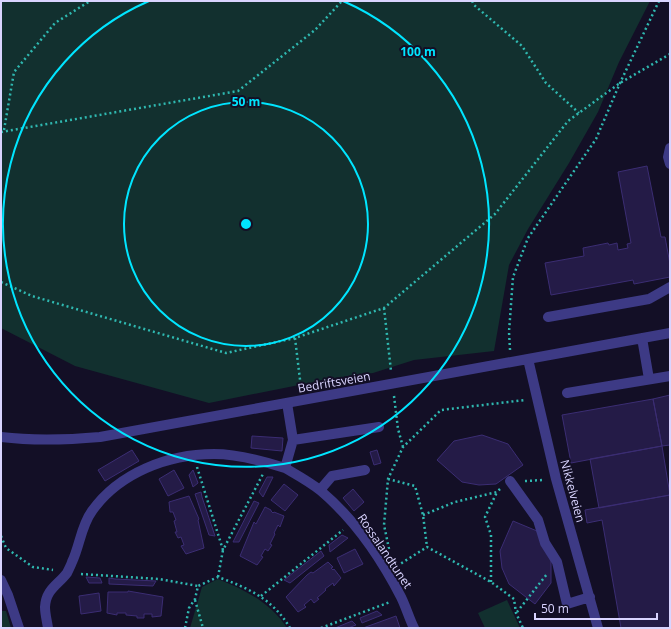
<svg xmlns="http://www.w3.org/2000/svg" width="671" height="629" viewBox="0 0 671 629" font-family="'Open Sans',sans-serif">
<rect width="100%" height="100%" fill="#130f26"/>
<path fill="#12302f" d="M1,1h649l-31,61 -21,50 -29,51 -41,66 -19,36 -15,86 -80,9 -41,13 -39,5 -125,25 -134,-37 -74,-38z
M218,579c27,11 53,24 69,49h-97l12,-41z
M507,600l13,28h-35l-7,-15z
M1,611h5l5,17h-10z"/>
<path fill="#241b47" stroke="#3b2d73" d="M647,166l14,71h4l5,27v13l-36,7 -1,-4 -82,15 -6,-32 39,-7 -1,-8 25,-5 1,2 8,-2 1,7 10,-2 -1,-4 4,-1 -13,-71z
M670,395v50l-8,1 -9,-47z
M653,399l9,47 -91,17 -9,-48z
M482,435l26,9 15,21 -27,19 -17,1 -17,-3 -25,-22 17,-19z
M252,436l31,2 -1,13 -31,-3z
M662,446l8,49 -71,13 -9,-49z
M132,450l7,11 -34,20 -7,-11z
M377,450l4,13 -7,2 -4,-13z
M174,470l10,18 -16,8 -9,-17z
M193,470l5,13 -5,4 -4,-12z
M267,477h6l-10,20 -4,-5z
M284,484l14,11 -13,16 -14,-11z
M353,489l11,13 -10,9 -11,-13z
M201,492l1,5 13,39 -6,-1 -14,-41z
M670,495v133h-49l-19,-108 -15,3 -2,-13z
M189,496l10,23 -1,1 6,28 -18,6 -5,-8 3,-1 -3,-8 -3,1 -3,-6h2l-3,-11 2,-1 -3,-8h-3l-1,-10z
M254,501l5,2 -20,39h-6z
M265,507l6,3v1l2,2 1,-1 10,4 -4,11 -2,-2 -4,8 1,1 -5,10 2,1 -4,6 -3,-2 -4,7 2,1 -6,8 -17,-9 14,-34 2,2z
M513,521l24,10 14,24v28l-16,21 -26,-20 -7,-16 -2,-17z
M342,535l6,3 -18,14 -1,-7z
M355,549l8,15 -19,9 -7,-15z
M321,551l3,5 -34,27 -6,-3z
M328,562l5,5 -2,1 2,2 1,-1 7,9 -7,8 -1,-3 -8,6 1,1 -9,8 2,1 -5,4 -3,-4 -7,6 2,2 -8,5 -12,-15 21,-22 4,-3 2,1z
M86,577l14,1 2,5h-13z
M109,578l6,1 41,2 -3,5 -44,-2z
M128,591l35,6 -2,19 -9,1v-3h-8v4h-7v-2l-11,-1v-2h-9v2l-10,-2 1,-21h20z
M99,593l2,18 -20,3 -2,-18z
M377,611l5,4 -20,8 -2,-5z
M396,616l4,12h-37z
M352,621l4,4 -8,3h-13z"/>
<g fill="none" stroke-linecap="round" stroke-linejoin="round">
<path stroke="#2fb8b0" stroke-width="2.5" stroke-dasharray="2 3" stroke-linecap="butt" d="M472,1l2,4 48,41 24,37 33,30
M4,130l10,-58 41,-49 35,-22
M1,132l237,-41 77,-61 27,-29
M1,282l31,14 194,57 69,-15 89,-30 111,-94 73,-93 52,-38 50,-29
M384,308l7,63
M295,338l6,50
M510,350l-1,-18 4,-55 15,-39 68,-99 24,-56 39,-82
M394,396l4,33 5,18
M197,467l26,83 40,-76
M388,479l27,7 8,29 4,32
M525,481l19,-1
M423,515l32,-13 42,-10 3,-3
M1,536l5,12 27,19 20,3
M389,549l-5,-24 4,-46 15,-32 38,-37 84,-10
M397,566l30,-19 64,35 23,17 2,14 7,15
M81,574l78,5 39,7
M218,577l5,-27
M491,582v-47l-6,-18 12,-25
M261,596l82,-66
M195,600l8,28
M517,612l30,-38
M185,628l4,-20 6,-9 3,-13 20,-9c30,11 55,22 72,51
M321,628l69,-26"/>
<path stroke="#3d3a85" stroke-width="10" d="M670,148l-2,9 2,7
M548,317l101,-18 21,-12
M642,338l7,41
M528,359l28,120 42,149
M567,393l103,-17
M287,403l6,37 -8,28c12,7 25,14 36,23 33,28 60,67 80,106 5,10 8,21 13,31
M1,437c33,4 65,3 99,0l570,-104
M293,440l86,-13
M510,481l28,39 7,23 12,19 10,42 23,-7
M320,490l12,-14 33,-6
M1,580l7,15 11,33
M48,628c-1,-7 -3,-14 -3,-21 1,-18 13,-22 22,-34 2,-4 4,-8 5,-11 8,-17 9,-36 20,-51 27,-38 76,-57 122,-57 23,0 49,7 71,14"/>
</g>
<g fill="none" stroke="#00e5ff" stroke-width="2">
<circle cx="246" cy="224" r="122"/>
<path d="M343 1A243 243 0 1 1 149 1"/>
</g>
<g text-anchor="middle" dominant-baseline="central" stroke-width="4" stroke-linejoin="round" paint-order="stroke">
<g font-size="12" fill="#d9d4ff" stroke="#130f26">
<text transform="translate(334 382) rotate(-10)">Bedriftsveien</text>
<text transform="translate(573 491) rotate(75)">Nikkelveien</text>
<text transform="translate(385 551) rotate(56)">Rossalandtunet</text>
</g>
</g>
<circle cx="246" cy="224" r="6" fill="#00e5ff" stroke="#130f26" stroke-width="2"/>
<g font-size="12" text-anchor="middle" font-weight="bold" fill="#00e5ff" stroke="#130f26" stroke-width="4" stroke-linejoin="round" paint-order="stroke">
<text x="418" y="56">100 m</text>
<text x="246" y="106">50 m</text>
</g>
<rect width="671" height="629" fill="none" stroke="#d9d4ff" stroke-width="4"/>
<path d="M535 613v6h122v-6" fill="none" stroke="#d9d4ff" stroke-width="2"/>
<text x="541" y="613" font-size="12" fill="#d9d4ff" stroke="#130f26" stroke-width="3" paint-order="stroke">50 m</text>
</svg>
